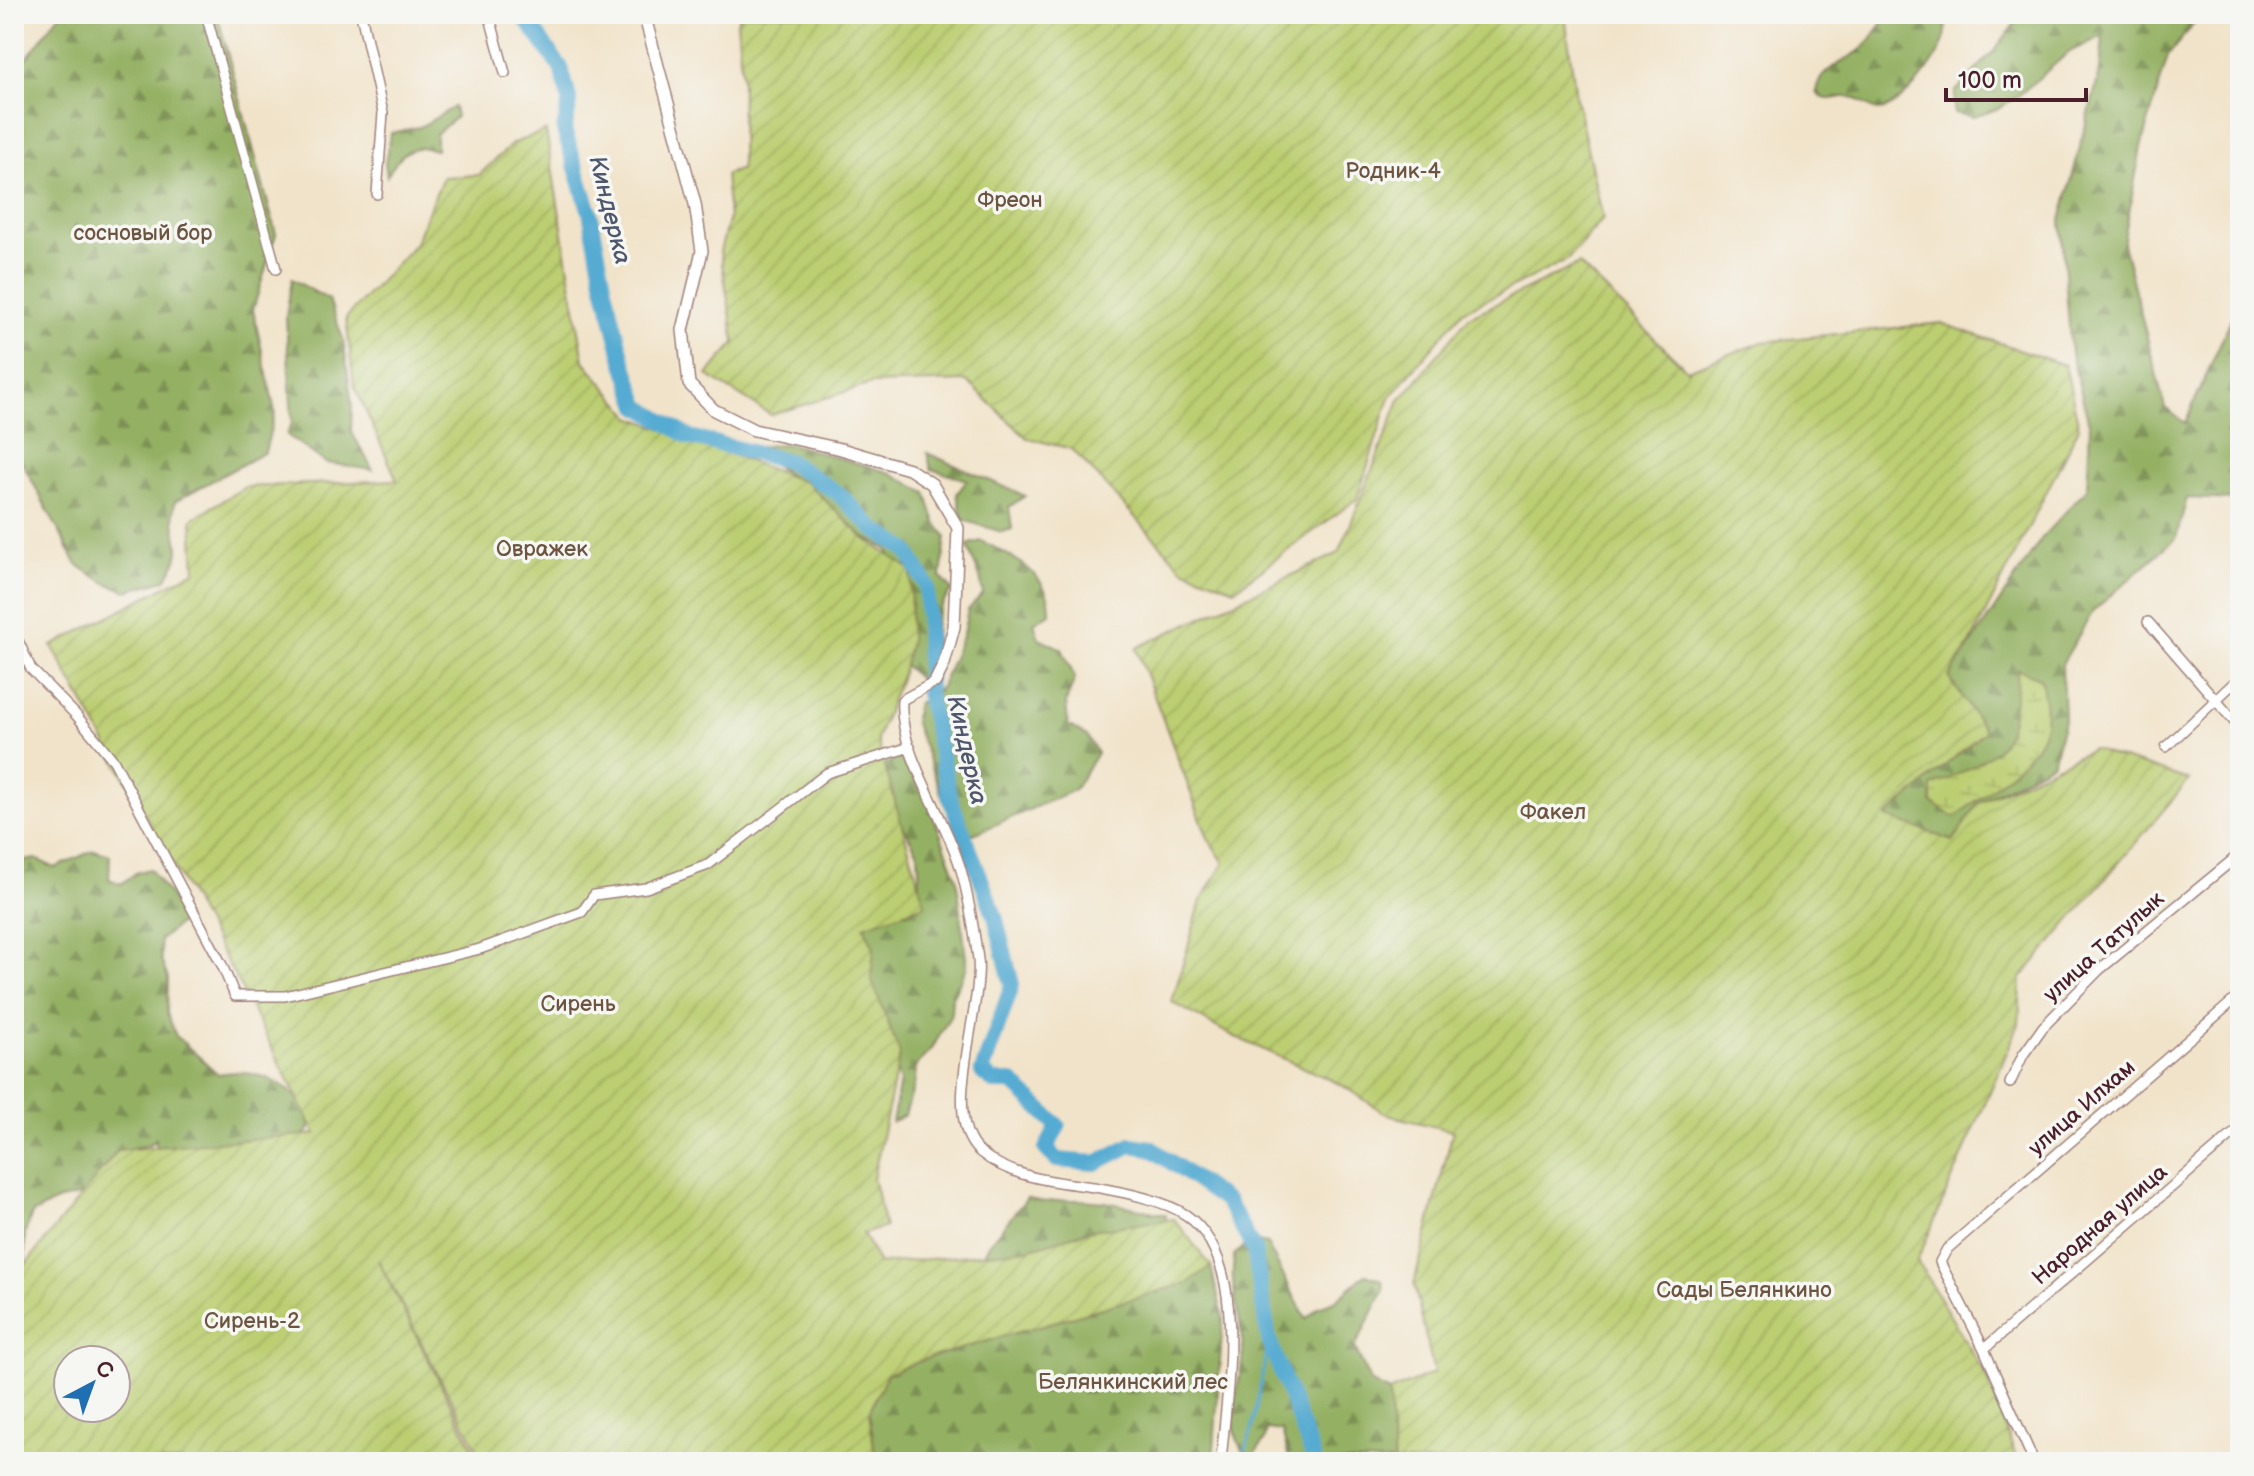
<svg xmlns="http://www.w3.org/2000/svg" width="2254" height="1476" viewBox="0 0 2254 1476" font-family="'Balsamiq Sans',sans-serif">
<defs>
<pattern id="forest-firs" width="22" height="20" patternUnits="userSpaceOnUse" patternTransform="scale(2)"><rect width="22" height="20" fill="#94b163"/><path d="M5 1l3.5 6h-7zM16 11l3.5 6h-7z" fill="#7b8f52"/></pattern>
<pattern id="wetland-marsh" width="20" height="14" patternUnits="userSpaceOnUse" patternTransform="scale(2)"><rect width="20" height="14" fill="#bbce71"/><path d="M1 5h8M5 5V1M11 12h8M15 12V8" fill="none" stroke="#a2b062"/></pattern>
<pattern id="garden-furrows" width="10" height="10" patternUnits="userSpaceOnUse" patternTransform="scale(2)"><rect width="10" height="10" fill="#bbce71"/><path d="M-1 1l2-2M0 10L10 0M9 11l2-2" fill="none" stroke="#a2b062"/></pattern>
</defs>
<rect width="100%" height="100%" fill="#f6f6f2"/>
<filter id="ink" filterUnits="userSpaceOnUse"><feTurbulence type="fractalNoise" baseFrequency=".0125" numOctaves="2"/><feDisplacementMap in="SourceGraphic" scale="16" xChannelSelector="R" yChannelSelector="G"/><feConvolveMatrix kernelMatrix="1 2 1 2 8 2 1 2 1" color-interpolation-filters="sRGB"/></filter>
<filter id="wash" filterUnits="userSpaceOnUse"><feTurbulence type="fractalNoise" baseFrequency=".006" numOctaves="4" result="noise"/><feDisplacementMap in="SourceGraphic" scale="32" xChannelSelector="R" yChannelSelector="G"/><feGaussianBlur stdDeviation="1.8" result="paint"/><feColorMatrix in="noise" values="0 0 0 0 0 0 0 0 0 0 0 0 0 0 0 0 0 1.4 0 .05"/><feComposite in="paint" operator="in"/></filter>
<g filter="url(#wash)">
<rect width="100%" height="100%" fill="#f1e3c9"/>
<path fill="url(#forest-firs)" stroke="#6f6847" stroke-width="2" d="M60,14h157l59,220 -23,76 22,102 -10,40 -90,49c-7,39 17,41 -10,79l-38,11 -21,-8 -29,-18 -63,-118v-372z
M1895,14c14,0 38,-4 48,8 16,18 -39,82 -58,87 -14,4 -21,-9 -34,-12 -13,-2 -23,8 -35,-4 1,-26 35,-32 49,-47 12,-12 14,-24 30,-32z
M2022,14h179l-33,42 -27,91 -18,97 42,164 20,15 55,-124v201l-53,-2 -11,40 -83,73 -31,53 2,56 -11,42 -74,40 -26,39 -68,-23 64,-141 95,-142 43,-46 3,-62 -19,-73 -10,-134 39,-149 3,-35 -34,16 -51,44 -20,13 -25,8 -19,-4 1,-21 39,-41z
M454,107l2,10 -20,17v16c-26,-8 -37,5 -49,26l-2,-13 6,-30 29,-6z
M292,279l37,21 14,39 9,66 -1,26 22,39 -47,-7 -39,-28 5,-13 -6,-106z
M787,443l104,30 35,20 10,30 10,13 -5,41 11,13c-22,27 -17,42 -15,74l-14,18 -25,-22 7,-48 6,-4 -1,-18 -23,-41 -25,-13 -40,-39 -47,-31 -15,-19z
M927,453l98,43 -16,11 3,22 -10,3 -39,-12 -6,-26 10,-14 -36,-11z
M981,541c31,15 70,33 69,72l-16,10 5,15 23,11 13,29 -9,24 2,23 19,11 10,17 -23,37 -100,44 -20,-6 -40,-107 3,-17 24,-17 22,-53 5,-24 15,-16 -3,-17 -13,-32z
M902,757l30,55 25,67 10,88 -15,30 -1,17 -19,35 -16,17 -1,16 -10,33 -13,7 8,-40 -28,-91 -14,-67 63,-17 -3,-54 -16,-29 -32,-46 5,-9z
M94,850l16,5 -1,24 12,5 15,-11 14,-4 36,49 -26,22 1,20 7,18 -1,35 9,23 42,38c38,-8 87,12 92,55l-11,11 -146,20 3,-21 -6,5 -21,5 -22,18 -11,19 -17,10 -23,5 -24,13 -7,19v40l-11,40v-422l10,-30 12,-2 19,9z
M1027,1198c23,7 23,2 44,2 31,-1 65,8 95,15l-1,14 -184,28 12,-18z
M1250,1240l17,4 39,75 12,-12 17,-6 31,-27 16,6 2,10 -29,57 15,35 19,10 5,70h-104l-8,-31 -15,-2 -3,12 -10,14 -9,-1c-23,-33 -4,-66 -2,-101 1,-25 -9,-49 -10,-74 -1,-8 1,-16 1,-24z
M1211,1266l12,52 -10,144h-337l-7,-50 17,-38 39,-15 262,-76z"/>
<path fill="url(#wetland-marsh)" stroke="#82764e" stroke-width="2" d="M2018,669l23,10c3,17 7,33 3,51 -6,27 -66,69 -89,87l-23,-14v-17c19,-8 58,-26 70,-43 14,-20 13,-51 16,-74z"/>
<path fill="url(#garden-furrows)" stroke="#82764e" stroke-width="2" fill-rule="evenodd" d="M740,14h825l11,84 27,121 -36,41 -104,51 -73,86 -33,102 -122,90 -52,-20 -111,-120 -45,-11 -60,-57 -96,3 -100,31 -64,-40 28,-32 -15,-92 9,-33 -4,-43 16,-6 1,-91 -5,-56z
M546,131l38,230 47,56 176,66 58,56 46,31 -1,71 -8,32 -25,66 48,166 -61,21 10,22 -3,30 29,76 -27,124 12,49 -22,7 16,30 149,-15 64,-19 82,-11 37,47 -23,17 -263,76 -38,15 -18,38 7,50h-392l-106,-202 102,202h-466v-183l104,-129 198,-16 -77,-150 -187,-338 143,-75 -3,-52 53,-32 152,-7 -43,-95 -8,-67 68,-73 29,-68 36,-2 34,-32zM68,1360h48v48h-48z
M1579,264l108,106 75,-28 179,-19 124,42 14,62 -108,215 -22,35 36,54 -99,86 67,24 26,-39 113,-53 97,31 -168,198 -2,46 -102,237 70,116 31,85h-624l-5,-70 45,-19 -20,-89 39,-153 -65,-16 -48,-31 -111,-50 -57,-32 29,-101 23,-38 -16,-25 -72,-190 203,-95 61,-153 69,-83z"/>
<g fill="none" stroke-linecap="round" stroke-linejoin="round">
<path stroke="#56abd2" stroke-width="3" d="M1242,1462l10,-33 17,-89"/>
<path stroke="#56abd2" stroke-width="16" d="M522,14l39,54 9,34 -6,28 26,82 14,73 19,75 16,46 50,31 99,24 51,33 35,35 33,21 20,36 1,109 22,103 45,118 17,69 -30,87 12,10h18l46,44 -12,23 11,11 39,3 35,-18 20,3 76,54 27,47 15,91 46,122"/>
</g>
</g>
<g filter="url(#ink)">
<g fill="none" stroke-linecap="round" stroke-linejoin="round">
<g stroke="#9e817a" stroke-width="12">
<path id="minor" d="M206,14l70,255
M361,14l22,99 -6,81
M489,14l16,59
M2148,622l92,106
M14,632l17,37 45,46 38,46 108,204 13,31h50l195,-47 102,-37 12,-17 52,-7 62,-23 119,-92 83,-26
M935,682l-33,18c-4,54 45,118 59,170 8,28 13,60 17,89 5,50 -39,159 2,193 31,26 76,30 114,35 28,5 68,12 92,28 65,45 40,179 35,247
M2166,747l74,-70
M2010,1083l13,-28 20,-28 56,-57 141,-116
M1984,1349l256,-221
M2034,1462l-50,-113 -44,-87 7,-13 293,-254"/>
</g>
<g stroke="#9e817a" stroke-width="14">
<path id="tertiary" d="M644,14l51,190 7,47 -19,79 6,54 25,26 40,20 87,19 68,20 23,15 26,44 -4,99 -10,37 -9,18"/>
</g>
<use href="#minor" stroke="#fff" stroke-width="9"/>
<use href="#tertiary" stroke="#fff" stroke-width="11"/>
</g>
</g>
<g text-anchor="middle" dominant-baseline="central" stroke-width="7" stroke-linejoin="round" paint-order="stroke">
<g font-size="22" fill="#6c5440" stroke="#f6f6f2">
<text x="1393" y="171">Родник-4</text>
<text x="1010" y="200">Фреон</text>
<text x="143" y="233">сосновый бор</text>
<text x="542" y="549">Овражек</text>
<text x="1553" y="812">Факел</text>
<text x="578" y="1004">Сирень</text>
<text x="1744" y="1290">Сады Белянкино</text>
<text x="252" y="1321">Сирень-2</text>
<text x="1133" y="1382">Белянкинский лес</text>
</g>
<g font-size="22" fill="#4a1f2b" stroke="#f6f6f2">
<text transform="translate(2104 947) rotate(-42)">улица Татулык</text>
<text transform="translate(2082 1108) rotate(-41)">улица Илхам</text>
<text transform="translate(2100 1225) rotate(-41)">Народная улица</text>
</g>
<g font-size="24" font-style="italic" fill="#4f576e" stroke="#f6f6f2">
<text transform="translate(610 210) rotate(76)">Киндерка</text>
<text transform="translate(967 750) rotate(77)">Киндерка</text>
</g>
</g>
<rect width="2254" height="1476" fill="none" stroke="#f6f6f2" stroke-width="48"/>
<g transform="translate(92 1384) rotate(41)"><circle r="38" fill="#f6f6f2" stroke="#b1a0a2" stroke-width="2"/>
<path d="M0-6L14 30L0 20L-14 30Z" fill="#1f6fb2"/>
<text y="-12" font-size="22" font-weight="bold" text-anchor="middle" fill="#4a1f2b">С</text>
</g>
<path d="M1946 88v12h140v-12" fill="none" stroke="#4a1f2b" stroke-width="4"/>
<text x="1958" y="88" font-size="24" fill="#4a1f2b" stroke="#f6f6f2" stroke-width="6" paint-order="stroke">100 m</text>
</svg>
